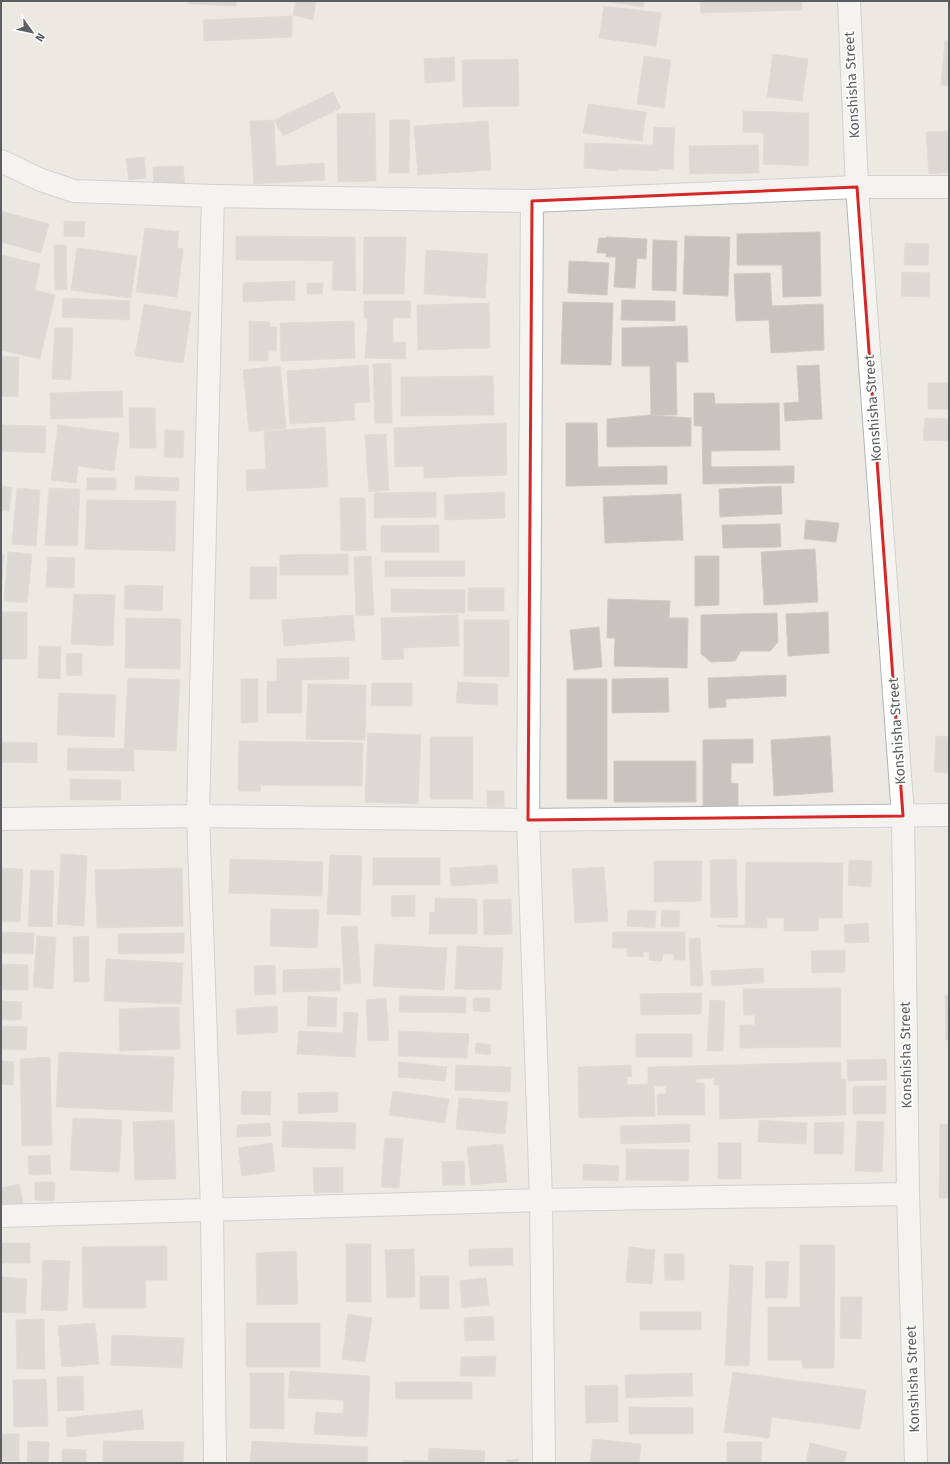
<svg xmlns="http://www.w3.org/2000/svg" width="950" height="1464" viewBox="0 0 950 1464" font-family="'Fira Sans',sans-serif">
<rect width="100%" height="100%" fill="#ece9e3"/>
<path fill="#c7c4c0" stroke="#d0cac2" d="M188,1h48v5l-48,-2z
M296,1h20l-3,19 -20,-5z
M604,1h40l-1,6z
M700,1h102v9l-101,3z
M604,6l57,7 -5,33 -57,-8z
M292,16v21l-88,4 -1,-21z
M945,41h4v45l-8,-1z
M773,54l35,5 -6,42 -35,-4z
M644,56l27,4 -7,48 -27,-4z
M454,57l1,24 -30,2 -1,-24z
M518,59l1,47 -56,1 -1,-47z
M333,92l8,16 -58,28 -9,-16z
M588,104l58,8 -4,29 -59,-8z
M743,111l66,2 -1,53 -45,-2 1,-31 -21,-1z
M375,113l1,68 -38,1 -1,-68z
M274,120l2,46 48,-3 1,17 -71,4 -4,-63z
M390,120h20l-1,53h-20z
M488,121l3,49 -73,5 -4,-49z
M654,127l21,1 -2,41h-14v2l-42,-2v2l-33,-3 1,-25 68,2z
M949,131v41l-20,2 -3,-42z
M758,145l1,28 -69,1 -1,-28z
M144,157l2,21 -17,2 -3,-21z
M183,166l2,19 -31,2 -1,-20z
M1,211l48,13 -8,29 -40,-11z
M64,221l21,1 -1,15 -20,-1z
M145,228l34,4 -2,16 6,1 -6,48 -41,-5z
M820,232l1,64 -38,1 -1,-32h-45v-31z
M236,236l119,1 1,54 -24,-1 1,-29 -97,-1z
M685,236l45,1 -2,59 -45,-2z
M364,237h42l-2,57h-41z
M607,237l40,2 -1,20 -9,-1 -2,30 -21,-1 2,-30h-10v-4h-9l2,-15h8z
M653,240l24,1 -1,50 -24,-1z
M905,243l24,1 -1,21h-24z
M54,245h12l1,44 -12,1z
M77,248l60,8 -6,42 -60,-8z
M426,250l62,4 -3,44 -61,-4z
M1,255l39,9 -5,26 20,5 -15,64 -39,-9z
M569,261l40,2 -2,32 -39,-2z
M902,272l28,1 -1,24 -28,-1z
M770,273l2,33 51,-2 1,46 -53,3 -2,-33 -33,1 -2,-47z
M295,281v19l-52,2v-19z
M307,283h16l-1,11h-15z
M63,298l67,3 -1,19 -67,-3z
M622,300l53,1v20l-54,-1z
M364,301h47l-1,17h-17v24h13l-1,17 -40,-1 3,-40h-4z
M563,302l50,1 -2,62 -50,-1z
M489,303l1,45 -72,2 -1,-45z
M144,304l47,8 -8,51 -48,-7z
M249,321l20,1 1,5h7l-1,24h-8v10h-19z
M354,321l1,37 -74,3 -1,-38z
M687,326l1,36h-12l1,53h-26l-1,-49h-28v-38z
M55,328h18l-2,52 -19,-1z
M1,356l18,1 -1,40 -17,-1z
M391,363l1,60h-17l-2,-59z
M368,365l2,37 -16,1 1,17 -65,4 -3,-53z
M819,365l3,54 -37,2 -1,-18 15,-1 -2,-36z
M280,366l6,62 -37,4 -6,-62z
M493,376l1,39 -93,1v-39z
M928,383h21v26h-21z
M122,391l1,26 -72,2 -1,-26z
M694,393h20l1,11 64,-1 1,47 -69,1v16l83,-1v17l-91,1 -1,-58h-8z
M129,408h26l1,40h-26z
M651,415l40,3v28l-84,1v-28z
M925,418l24,1v22l-26,-1z
M506,423l1,52 -83,3v-12l-29,1 -1,-39z
M566,423h31l1,44 69,-1v18l-101,2z
M1,425l45,1 -1,27 -44,-2z
M58,425l61,8 -5,38 -36,-5 -2,17 -25,-3z
M325,427l3,60 -81,4 -1,-21 20,-1 -2,-38z
M165,430l19,1 -1,27 -19,-1z
M386,434l3,56 -20,2 -4,-57z
M135,476l44,2v13l-44,-2z
M87,478h29v12h-29z
M1,486l11,2 -3,23 -8,-1z
M781,486l1,28 -62,3 -1,-28z
M17,488l23,2 -4,56 -24,-2z
M49,488l31,1 -3,57 -32,-1z
M436,492v25l-62,1v-25z
M504,492l1,26 -60,2 -1,-25z
M681,494l2,46 -78,3 -2,-46z
M340,498h25l1,52 -25,1z
M87,500l89,1 -1,50 -90,-2z
M806,520l33,3 -3,19 -32,-3z
M780,524l1,23 -58,1 -1,-23z
M439,525v27h-58v-26z
M815,549l3,53 -54,3 -3,-53z
M8,552l24,2 -5,49 -23,-2z
M348,554v21h-68v-20z
M1,555h3l-3,41z
M371,556l3,59 -18,1 -2,-59z
M695,556h24v49l-24,1z
M48,557l27,1 -1,30 -28,-1z
M385,561h80v15l-80,1z
M250,567h27l-1,32h-26z
M125,585l38,1 -1,25 -38,-2z
M468,588h36v23h-36z
M391,589l74,1v23l-74,-1z
M74,594l41,1 -2,51 -42,-2z
M608,599l62,2 -1,17h19l-1,50 -73,-2 1,-28h-8z
M1,612h26v47h-26z
M828,612l1,41 -41,3 -2,-42z
M777,613l1,29 -8,9h-29l-6,10 -24,1 -10,-8v-39z
M353,615l2,25 -71,6 -2,-26z
M458,615l1,31 -56,2 1,11 -22,1 -1,-42z
M126,618l55,1 -1,50 -55,-1z
M464,620h45v57l-45,-1z
M599,627l3,40 -28,3 -4,-40z
M39,646l22,1 -1,32 -22,-1z
M82,653v22l-15,1 -1,-22z
M349,657v22l-47,1v33h-35v-32h10v-22z
M786,675v21l-60,3v8l-17,1 -1,-30z
M128,678l52,2 -4,71 -52,-2z
M668,678l1,34 -57,1v-34z
M241,679h17v43l-17,1z
M567,679h40v120h-40z
M458,682l40,2 -1,21 -41,-2z
M372,683h40v23h-41z
M308,684l58,1 -1,55 -59,-1z
M59,693l57,2 -2,42 -57,-2z
M368,733l53,2 -3,69 -53,-2z
M830,736l3,56 -59,4 -3,-56z
M936,736l13,1v36l-15,-1z
M430,737h43v62h-43z
M753,739v24h-22v20l7,1v24l-35,1v-69z
M239,741l124,2 -1,43 -102,-1 1,6h-23z
M1,742l36,1v20l-36,-1z
M68,748l66,1v22l-67,-1z
M614,761h82v41h-82z
M70,779l51,1v20h-51z
M487,791h17v16h-17z
M61,854l26,2 -3,70 -27,-2z
M330,855l32,1 -2,59 -33,-1z
M373,858h67v27h-67z
M230,859l93,3 -1,34 -93,-3z
M736,859l2,58 -27,1 -1,-58z
M849,860l23,1 -1,26 -23,-2z
M654,861h48l-1,40 -47,1z
M746,862l97,1 -1,55h-23l-1,13h-34v-13h-17v10l-49,-1v-2h27z
M497,865l1,18 -47,3 -1,-18z
M604,867l4,54 -33,2 -3,-54z
M1,868l22,1 -3,53 -19,-1z
M182,868l1,58 -86,2 -2,-58z
M31,870l23,1 -2,56 -24,-1z
M415,895v21l-23,1 -1,-21z
M435,898l42,1v35h-48l1,-22h5z
M511,899l1,35 -28,1 -1,-35z
M271,909l48,1 -2,38 -47,-2z
M628,910l28,1 -1,17 -28,-2z
M662,910l18,1 -1,16h-18z
M868,923l1,19 -24,1 -1,-18z
M357,926l4,57 -17,1 -3,-57z
M1,932l33,1 -1,21 -32,-1z
M613,932h72v28h-11v-6h-11l-1,7 -13,-1 1,-8h-7v5l-16,-1v-8h-15z
M184,933v20l-66,1v-20z
M37,936l19,1 -3,52 -20,-2z
M89,936v46h-15l-1,-45z
M700,938l3,48h-12l-2,-47z
M375,944l72,4 -3,42 -71,-4z
M457,946l46,2 -2,42 -46,-1z
M845,950v22l-33,1 -1,-22z
M106,959l77,4 -2,41 -77,-3z
M1,964l27,1v25h-27z
M275,965l1,29 -21,1 -1,-29z
M340,968v23l-57,1v-22z
M763,968l1,15 -52,3 -1,-15z
M841,988v59l-101,1v-23h15v-10h-11l-1,-26z
M702,993l-1,21 -60,1 -1,-21z
M949,995v45h-3l-1,-44z
M308,996l29,2 -1,29 -29,-1z
M400,996l66,1v16l-67,-1z
M386,998l3,42 -21,1 -2,-41z
M473,998h17v14l-17,-1z
M710,1000l15,1 -2,50h-16z
M1,1001l21,1 -1,18h-20z
M277,1006l1,26 -41,3 -1,-26z
M179,1007l1,42 -60,2 -1,-42z
M344,1012l14,1 -3,44 -58,-3 2,-23 44,2z
M1,1026l26,1 -1,23 -25,-1z
M399,1031l70,3 -2,24 -69,-2z
M636,1034h56v23h-56z
M476,1043l15,2 -1,10 -15,-2z
M59,1052l115,5 -2,55 -116,-5z
M50,1057l2,88 -30,1 -2,-87z
M886,1059l1,21 -39,1 -1,-21z
M1,1061l13,1 -1,23 -12,-1z
M399,1062l48,5 -2,14 -47,-4z
M841,1062v17h5v36l-126,4 -1,-34h-5v-7l-18,1v4h8l1,32h-47l-1,-21h9v-8h-12l1,30 -76,2 -1,-51 53,-2 1,11 -5,1v8l21,-1v-17z
M456,1065l55,2 -1,25 -55,-2z
M853,1086h33v28h-33z
M242,1091l29,1 -1,23 -29,-1z
M393,1091l56,8 -4,24 -56,-8z
M338,1092v20l-40,2v-21z
M459,1098l49,4 -3,32 -49,-5z
M73,1118l49,2 -3,52 -49,-2z
M174,1120l2,59 -41,1 -2,-58z
M759,1120l48,3 -1,21 -48,-2z
M283,1121l73,2 -1,26 -73,-2z
M857,1121l27,1 -2,50 -27,-1z
M844,1122l-1,32h-29v-31z
M270,1123l1,13 -34,1v-12z
M690,1124v18l-69,2 -1,-18z
M940,1124h9v74h-10z
M385,1138l18,1 -4,49 -18,-1z
M272,1143l3,28 -33,5 -4,-28z
M718,1143h23v36h-23z
M503,1144l4,38 -36,3 -4,-38z
M626,1149l63,1 -1,31 -62,-1z
M50,1155l1,19 -22,1 -1,-19z
M464,1161l1,24h-22l-1,-23z
M583,1164l36,2 -1,15 -35,-1z
M343,1167v25l-29,1 -1,-25z
M35,1182h20l-1,19 -19,-1z
M19,1184l4,19 -22,5v-20z
M1,1243h29v20h-29z
M346,1244h25v58h-25z
M800,1245h35l-1,123h-31l-1,-8h-34v-53h32z
M167,1246v34h-22l1,28h-63l-1,-61z
M629,1247l26,3 -3,34 -26,-2z
M513,1248v17l-44,1v-17z
M414,1249l1,48 -28,1 -2,-48z
M296,1251l2,53 -41,1 -1,-52z
M664,1254h20v26h-19z
M43,1260l27,1 -3,50 -26,-1z
M766,1261l23,1 -2,36h-22z
M730,1265l23,1 -4,100 -24,-1z
M420,1276h29v33h-29z
M1,1277l26,2 -2,34 -24,-1z
M486,1278l3,27 -27,3 -2,-27z
M841,1297h21l-1,42 -21,-1z
M640,1312h61v18h-61z
M348,1314l24,4 -7,44 -23,-3z
M493,1316l1,24 -29,1 -1,-23z
M44,1319l1,50h-28l-1,-49z
M95,1323l4,41 -37,3 -4,-41z
M246,1323h74v44h-74z
M112,1335l72,3 -2,30 -71,-3z
M496,1356l-1,20h-35l1,-19z
M290,1371l80,5 -3,61 -53,-3 2,-22 27,2 1,-14 -56,-2z
M733,1372l133,18 -6,39 -88,-12 -3,21 -45,-6z
M250,1373h34v56l-34,-1z
M692,1373l1,23 -67,2 -1,-23z
M83,1376l1,34 -26,1 -1,-34z
M46,1379l2,47 -34,1 -1,-47z
M395,1382h77v17h-76z
M618,1385v37l-32,1 -1,-37z
M629,1407l64,1v26h-64z
M142,1410l2,19 -77,8 -1,-19z
M1,1434h18v27h-18z
M593,1439l48,5 -2,19h-49z
M28,1441l21,1 -1,21h-21z
M103,1441l81,1 -1,21h-80z
M252,1441l116,6 -1,16h-117z
M727,1442h35l-1,21h-34z
M810,1443l37,9 -3,11h-38z
M429,1448l56,3 -1,12h-81l1,-3 24,1z
M62,1449l24,1v13h-24z
M518,1459v4h-11v-3z"/>
<g fill="none" stroke-linecap="round" stroke-linejoin="round">
<g stroke="#b0b4b7" stroke-width="24">
<path id="minor" d="M1,161l40,19 33,11 139,5 319,5 325,-14h92
M213,196l-15,620 14,394 3,253
M532,201l-4,619 13,380 3,263
M1,819l197,-3 330,4 421,-5
M1,1216l540,-16 367,-6"/>
</g>
<g stroke="#b0b4b7" stroke-width="24">
<path id="tertiary" d="M849,1l8,186 46,629 5,378 8,269"/>
</g>
<use href="#minor" stroke="#fff" stroke-width="22"/>
<use href="#tertiary" stroke="#fff" stroke-width="22"/>
</g>
<path d="M0 0H950V1464H0ZM857,187l46,629 -375,4 4,-619z" fill="#ece9e3" fill-opacity=".55" fill-rule="evenodd"/>
<path fill="none" stroke="#d62828" stroke-width="3" stroke-linejoin="round" d="M857,187l46,629 -375,4 4,-619z"/>
<g text-anchor="middle" dominant-baseline="central" stroke-width="3.5" stroke-linejoin="round" paint-order="stroke">
<g font-size="14" fill="#5b5f62" stroke="#fff">
<text transform="translate(852 85) rotate(-93)">Konshisha Street</text>
<text transform="translate(873 408) rotate(-94)">Konshisha Street</text>
<text transform="translate(897 731) rotate(-94)">Konshisha Street</text>
<text transform="translate(906 1055) rotate(-91)">Konshisha Street</text>
<text transform="translate(913 1379) rotate(-92)">Konshisha Street</text>
</g>
</g>
<rect width="950" height="1464" fill="none" stroke="#5b5f62" stroke-width="4"/>
<g transform="translate(32 32) rotate(123)" stroke="#ffffff" stroke-width="3" paint-order="stroke">
<path d="M0-3L7 15L0 10L-7 15Z" fill="#5b5f62"/>
<text y="-6" font-size="11" font-weight="bold" text-anchor="middle" fill="#5b5f62">N</text>
</g>
</svg>
